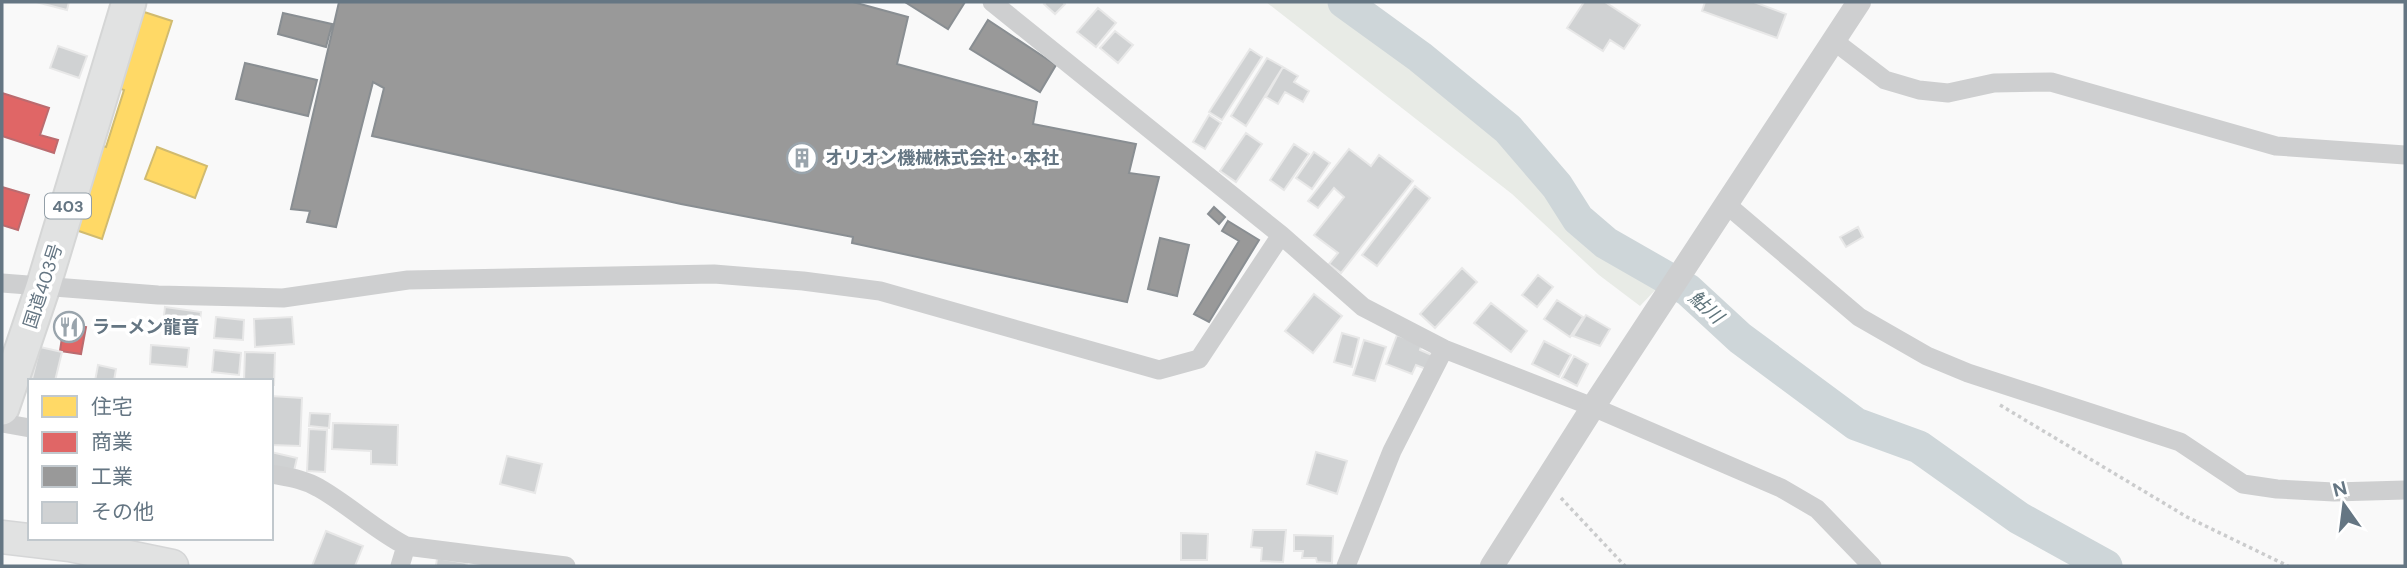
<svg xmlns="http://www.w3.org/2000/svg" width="2407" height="568" viewBox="0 0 2407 568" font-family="'DM Sans','Noto Sans JP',sans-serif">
<rect width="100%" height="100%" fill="#f9f9f9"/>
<path fill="#e8ebe6" d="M1266,2h60l182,138 52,62 19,34 83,47 -22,23 -41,-31 -87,-81z"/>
<path fill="#ffd966" stroke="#d1bb6f" stroke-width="2" d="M141,11l31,10 -70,218 -32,-11 27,-84 9,3 18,-57 -8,-3z
M157,147l50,19 -12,32 -50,-19z"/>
<path fill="#e06666" stroke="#bb6b6f" stroke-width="2" d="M2,93l47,15 -9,27 18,5 -4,13 -52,-17z
M2,187l27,8 -11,35 -16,-5z
M64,324l22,3 -5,27 -21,-3z"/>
<path fill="#999" stroke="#898e92" stroke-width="2" d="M339,2h514l55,15 -11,47 140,38 -4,22 103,20 -7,29 30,4 -32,125 -275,-59 1,-6 -172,-33 -309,-68 12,-48 -11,-6 -37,145 -29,-5 3,-11 -19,-2z
M905,2h60l-17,27z
M283,13l49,11 -6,23 -48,-13z
M988,20l68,45 -16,27 -70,-43z
M245,63l72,17 -9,36 -72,-17z
M1214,207l11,10 -6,7 -11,-10z
M1228,221l31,19 -50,82 -15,-8 45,-73 -17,-10z
M1160,238l29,7 -12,51 -29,-7z"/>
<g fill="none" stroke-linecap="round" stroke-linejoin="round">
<path stroke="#ced6d9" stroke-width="33" d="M1344,2l76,55 88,72 49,57 21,33 28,24 82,47 52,48 116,86 63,23 100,71 87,48"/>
</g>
<path fill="#d0d2d3" stroke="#e8e8e8" stroke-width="2" d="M36,2h33l-2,8z
M1046,2h17l2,2 -10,10 -11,-10z
M1584,2h21l35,23 -16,24 -14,-9 -7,11 -36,-23z
M1705,2h49l32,12 -9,24 -75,-27z
M1098,8l18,15 -20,24 -19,-15z
M1115,31l18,14 -15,18 -18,-15z
M58,46l29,10 -8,22 -29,-10z
M1250,49l12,8 -40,63 -13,-8z
M1267,58l16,9 -37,59 -15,-10z
M1283,67l15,9 -4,6 15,9 -6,11 -18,-10 -7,12 -12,-7z
M1209,115l12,8 -16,26 -12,-7z
M1246,133l16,11 -26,38 -16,-11z
M1294,144l15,10 -25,36 -14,-10z
M1349,149l22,17 8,-11 34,26 -72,92 -12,-9 9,-11 -24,-18 30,-38 -10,-9 -16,20 -10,-7z
M1314,152l16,11 -18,26 -16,-11z
M1415,186l15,12 -53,68 -15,-11z
M1858,227l5,10 -17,10 -6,-10z
M1462,268l15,14 -42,46 -15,-14z
M1538,275l15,12 -16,20 -15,-12z
M1314,294l28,22 -29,37 -28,-22z
M1557,300l26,17 -13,20 -26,-18z
M1491,303l36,28 -16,21 -37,-29z
M165,307l36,5 -3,25 -36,-5z
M1586,315l24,14 -10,17 -27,-10z
M216,317l28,3 -1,20 -29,-2z
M292,317l2,27 -39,3 -1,-28z
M1342,333l17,5 -7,29 -18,-5z
M1397,335l25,9 -2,6 12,5 -6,14 -10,-4 -4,9 -26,-10z
M1364,340l22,7 -11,34 -22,-6z
M1544,341l27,14 -12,22 -27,-13z
M151,345l38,3 -2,19 -37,-3z
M40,347l22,5 -7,29 -23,-2z
M214,350l27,3 -2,22 -27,-3z
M245,352l30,1 -1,32h-3v-4h-27z
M1574,356l14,8 -11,22 -15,-8z
M98,365l18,4 -2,12h-19z
M271,396l31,2 -2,48 -29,-1z
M310,413l20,1 -1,14 -20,-2z
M333,423l65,2 -1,40 -26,-1v-13l-39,-2z
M309,429l18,1 -2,42 -18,-1z
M271,452l26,6 -3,13 -23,-5z
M1316,452l31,9 -10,33 -30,-10z
M507,456l35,8 -7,29 -35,-9z
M1253,530h33l-3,32 -22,-1 1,-13 -11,-1z
M326,531l37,15 -8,20h-43z
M1181,533l27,1 -1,26h-26z
M1294,535l39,1 -1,27 -15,-1 -1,-4h-14l1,-7h-9z
M437,558l30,5 -1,3h-30z"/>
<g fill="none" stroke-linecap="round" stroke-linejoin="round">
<g stroke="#d5d6d7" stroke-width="35">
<path id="primary" d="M2,537l68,8 102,21"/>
</g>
<g stroke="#d5d6d6" stroke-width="37">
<path id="trunk" d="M2,408l41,-121 86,-285"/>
</g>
<path stroke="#cbcccd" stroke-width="3.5" stroke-dasharray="3.5 3.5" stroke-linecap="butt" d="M2000,405l187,112 101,49
M1561,498l64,68"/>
<path stroke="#cecfd0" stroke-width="19" d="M992,2l289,233 82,72 81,42 149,58 188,81 36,21 55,57
M1834,41l51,39 34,10 29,3 46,-10 57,-1 225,64 129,9
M1726,204l133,113 68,39 41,17 212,69 63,42 34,5 57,3 71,-2
M2,283l156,12 125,3 125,-18 306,-6 89,7 77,10 279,79 40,-11 82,-124
M2,423l28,5
M271,474c16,3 33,5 48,14 30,17 56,42 87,58l160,20
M400,566l6,-20
M1346,566l46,-115 52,-102"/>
<path stroke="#cecfd0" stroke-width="24" d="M1492,566l101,-159 266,-405"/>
<use href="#primary" stroke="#e1e2e2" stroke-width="32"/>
<use href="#trunk" stroke="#e1e2e2" stroke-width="33"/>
</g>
<defs>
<g id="building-ring" transform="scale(1.575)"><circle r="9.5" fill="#fff" stroke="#99a4ac" stroke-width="1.5"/><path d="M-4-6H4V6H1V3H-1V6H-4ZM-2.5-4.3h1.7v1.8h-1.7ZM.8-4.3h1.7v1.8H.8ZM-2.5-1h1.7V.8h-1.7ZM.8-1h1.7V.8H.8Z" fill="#99a4ac"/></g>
<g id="restaurant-ring" transform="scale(1.575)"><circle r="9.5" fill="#fff" stroke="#99a4ac" stroke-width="1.5"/><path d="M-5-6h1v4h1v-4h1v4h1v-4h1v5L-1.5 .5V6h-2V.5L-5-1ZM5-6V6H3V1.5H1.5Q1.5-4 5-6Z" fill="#99a4ac"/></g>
</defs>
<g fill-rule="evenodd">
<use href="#building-ring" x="802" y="158"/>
<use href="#restaurant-ring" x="69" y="327"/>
</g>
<g text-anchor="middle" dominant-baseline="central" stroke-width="7" stroke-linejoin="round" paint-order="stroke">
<rect fill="#fff" stroke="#939fa8" stroke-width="2" x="45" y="193.5" width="46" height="25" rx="5"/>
<g font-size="16" font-weight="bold" fill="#657683">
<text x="68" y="206">403</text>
</g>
<g font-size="18" font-weight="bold" fill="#657683" stroke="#fff" text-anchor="start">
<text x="825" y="158">オリオン機械株式会社・本社</text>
<text x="92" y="327">ラーメン龍音</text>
</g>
<g font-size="18" fill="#657683" stroke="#fff">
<text transform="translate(43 286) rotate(-72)">国道403号</text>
</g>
<g font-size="19" font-style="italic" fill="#60757c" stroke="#fff">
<text transform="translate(1706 307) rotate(42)">鮎川</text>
</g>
</g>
<rect width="2407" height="568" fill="none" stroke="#657683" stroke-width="7"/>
<rect x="28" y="379" width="245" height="161" fill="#ffffff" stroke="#c1c8cd" stroke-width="2"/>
<rect x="42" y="396" width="35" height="21" fill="#ffd966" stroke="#c1c8cd" stroke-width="2"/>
<text x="91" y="414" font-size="21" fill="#657683">住宅</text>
<rect x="42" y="432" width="35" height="21" fill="#e06666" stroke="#c1c8cd" stroke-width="2"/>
<text x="91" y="449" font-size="21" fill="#657683">商業</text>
<rect x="42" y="466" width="35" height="21" fill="#999999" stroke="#c1c8cd" stroke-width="2"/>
<text x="91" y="484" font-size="21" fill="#657683">工業</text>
<rect x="42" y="502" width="35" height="21" fill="#d0d2d3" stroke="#c1c8cd" stroke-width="2"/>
<text x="91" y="519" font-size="21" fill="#657683">その他</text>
<g transform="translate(2344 505) rotate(346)" stroke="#ffffff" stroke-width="5" paint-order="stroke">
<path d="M0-5L12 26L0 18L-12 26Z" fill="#657683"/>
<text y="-10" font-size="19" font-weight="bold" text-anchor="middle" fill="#657683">N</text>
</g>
</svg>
